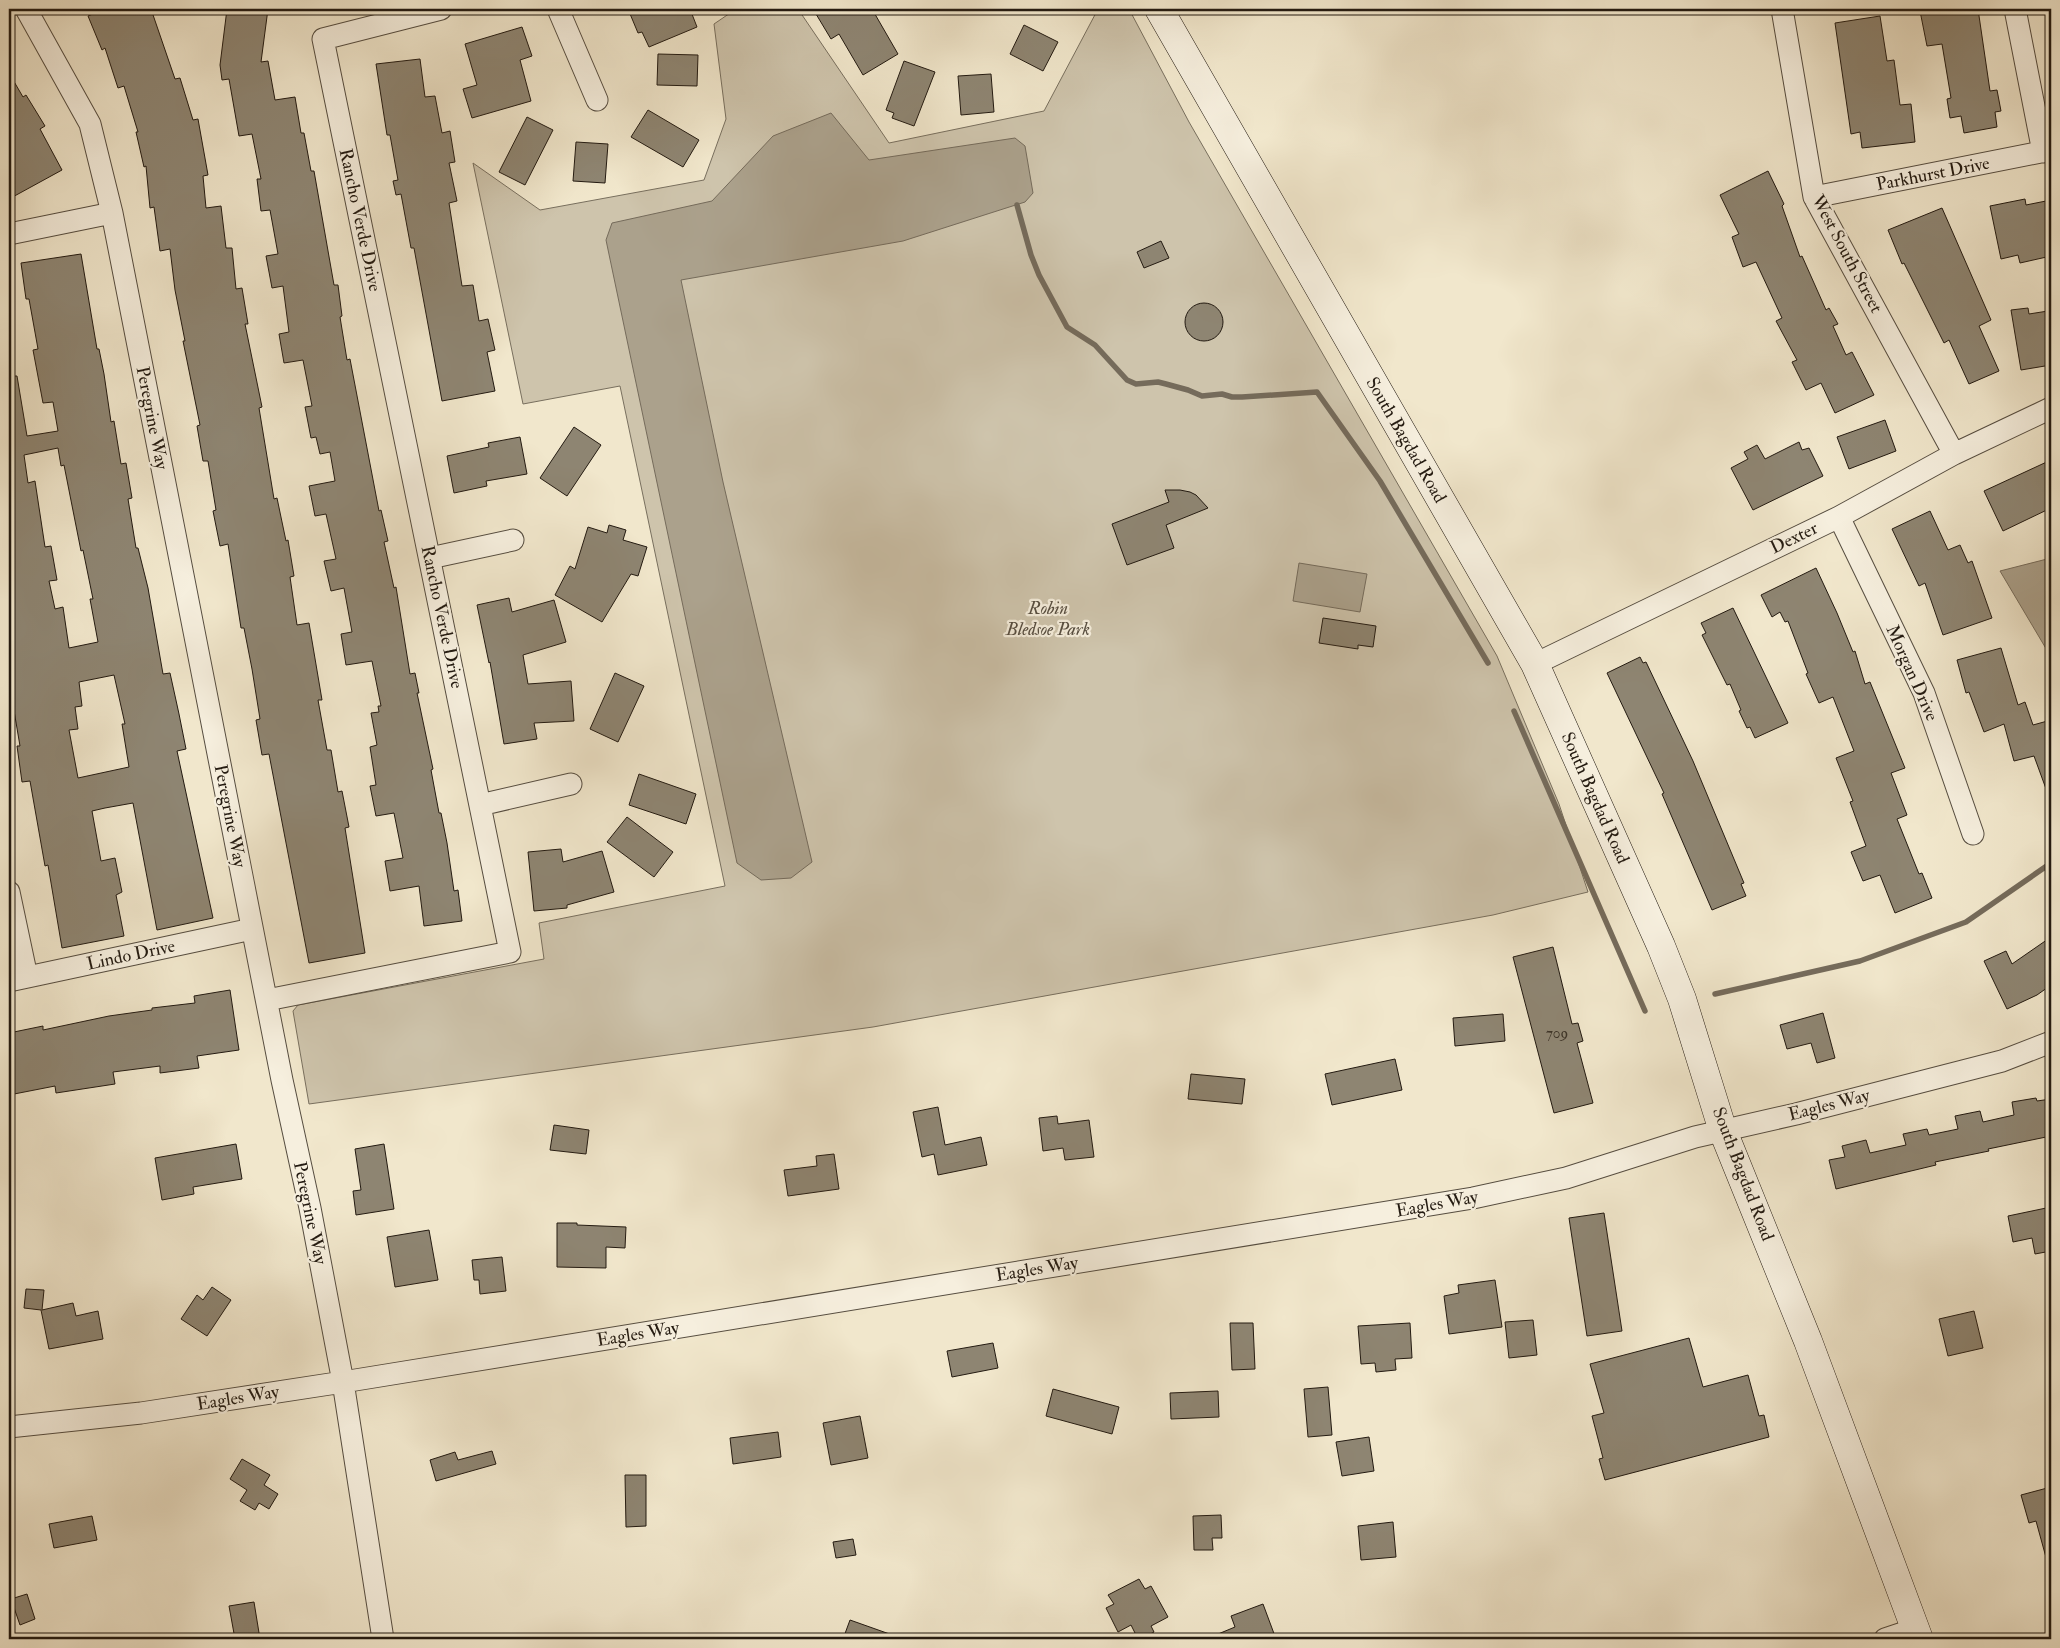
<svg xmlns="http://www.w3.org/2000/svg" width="2060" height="1648" viewBox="0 0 2060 1648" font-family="'IM FELL Double Pica',serif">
<rect width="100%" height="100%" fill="#f1e7cc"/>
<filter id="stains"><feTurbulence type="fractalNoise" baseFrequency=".004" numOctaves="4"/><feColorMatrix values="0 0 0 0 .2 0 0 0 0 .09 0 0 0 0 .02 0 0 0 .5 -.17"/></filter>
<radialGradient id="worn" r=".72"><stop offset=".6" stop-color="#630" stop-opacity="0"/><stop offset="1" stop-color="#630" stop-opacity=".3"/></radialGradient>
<path fill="#cec4ac" stroke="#786f5e" d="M736,9h62l91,134 155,-32 54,-102h31l60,113 308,534 62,148 29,88 -95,23 -620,112 -564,77 -16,-93 5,-6 246,-46 -5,-36 186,-37 -105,-500 -97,18 -50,-241 67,47 164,-30 22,-61 -12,-95z"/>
<path fill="#aba18c" stroke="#756b5b" d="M831,113l38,47 146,-22 10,8 8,47 -8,9 -122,39 -222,39 42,202 89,380 -21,16 -30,2 -24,-17 -131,-623 6,-17 100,-22 61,-65z
M2051,558v99l-51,-86z
M1299,563l68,11 -7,38 -67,-11z"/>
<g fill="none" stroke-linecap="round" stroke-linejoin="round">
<path stroke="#756b5b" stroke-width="5.5" d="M1017,205l14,50 8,20 28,52 28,18 32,35 9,4 22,-2 8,2 22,6 14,6 20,-2 10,3h10l75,-5 63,89 108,182
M1514,711l131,300
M1715,994l145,-33 106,-39 85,-59"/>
</g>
<path fill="#8e8572" stroke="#231a11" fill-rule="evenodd" d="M105,9h46l24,70 5,-1 13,42 5,-1 10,56 -5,1 3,32 15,-2 5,42h6l4,41 6,-1 6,36h-3l17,83 -3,1 15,91 3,-1 9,43 2,-1 6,36 -4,1 7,48 12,-2 13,77h-4l9,50h4l7,42 4,-1 7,36 -4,1 20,125 -56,10 -40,-209 -7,1 -6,-35 4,-1 -8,-50 -8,-41h-3l-13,-84 -8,2 -7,-35 3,-1 -8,-49h-5l-6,-35 3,-1 -17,-84h2l-10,-51 -5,-41 -10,2 -6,-44 -4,1 -4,-42 -2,1 -8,-35h2l-14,-46 -6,2 -13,-40 -3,2 -14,-34z
M227,9h41l-7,53 7,-1 7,39 20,-3 6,36h3l7,38h3l20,114h4l4,31 -2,1 7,43 3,-1 29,152 2,-1 7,31 -4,1 10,46 2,-1 14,87 5,-1 4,20h-2l16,76 -2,1 8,43h2l6,30 7,48 4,-1 4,31 -38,5 -5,-40 -29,5 -5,-30 18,-3 -9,-45 -18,3 -6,-30 6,-1 -6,-38 7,-2 -6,-32 8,-1 -1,-6h3l-9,-45 -26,4 -5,-31 11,-2 -8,-44 -13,3 -7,-30 12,-2 -10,-45 -11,2 -6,-30 26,-5 -5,-29 -10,2 -4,-17 -5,1 -6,-31 7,-1 -9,-46 -19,3 -5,-29 10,-2 -6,-46 -11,2 -6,-32 12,-2 -8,-44 -9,1 -4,-32h4l-9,-45 -13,2 -10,-57 -7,1 -2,-15z
M628,9h62l7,18 -48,20 -7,-15 -4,1z
M813,9h59l26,45 -35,21 -24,-41 -8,5z
M1934,9h44l12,82 7,-1 4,21 -6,1 2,15 -33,6 -3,-17 -11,2 -3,-19 4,-1 -9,-54 -15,2 -7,-35z
M1880,16l7,45 7,-1 6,45 11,-1 4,38 -53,6 -2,-16 -9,2 -16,-111z
M1024,25l34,17 -15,29 -33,-17z
M522,27l10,29 -12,4 11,41 -59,17 -9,-29 14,-4 -12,-41z
M658,54l40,1 -1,31 -40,-1z
M420,59l5,38 10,-1 7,37 8,-2 5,31 -6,1 8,38 -8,2 13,83 11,-1 6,36 9,-2 7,31 -8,2 8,39 -53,10 -28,-153h-3l-10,-54 -5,1 -3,-14 5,-1 -8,-45h-3l-11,-71z
M904,61l31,11 -21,54 -22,-8 2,-5 -8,-3z
M9,73l14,24 3,-2 19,31 -5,3 22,41 -53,29z
M991,74l3,38 -33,3 -3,-39z
M648,110l51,30 -16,27 -52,-30z
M527,117l26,13 -28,55 -26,-13z
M576,142l32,2 -3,39 -32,-2z
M1768,171l16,33 -2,2 18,51 2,-1 24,54 3,-2 9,16 -5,2 13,29 6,-3 22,43 -39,18 -14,-30 -15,7 -14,-28 5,-2 -21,-39 6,-3 -26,-56 -13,5 -11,-30 7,-3 -19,-39z
M2025,199l1,6 25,-5v56l-31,7 -2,-8 -17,4 -11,-53z
M1942,208l49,112 -12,6 20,45 -30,13 -20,-44 -5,3 -40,-80 -2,1 -14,-34z
M1161,241l8,17 -25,10 -7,-16z
M81,254l16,95h2l5,25 7,48 3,-1 7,43 5,-1 6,35 -4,1 8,49h2l10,40 15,86 7,-1 9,41 7,35 -9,2 36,167 -56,12 -24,-127 -28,5 -13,3 9,50 14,-3 7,34 -6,3 8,41 -62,12 -14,-83 -3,1 -15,-85 -8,1 -5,-36h3l-11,-65v-305h8l10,60 31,-5 -5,-29 -10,1 -10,-53 5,-1 -9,-50h-3l-5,-36zM58,448l3,18 3,-1 17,86 2,-1 10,49h-3l8,43 -29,6 -6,-41 -8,2 -6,-28 8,-1 -6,-34 -6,1 -10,-66 -7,2 -4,-28zM114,675l11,49h-3l7,43 -51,11 -9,-48 9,-1 -3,-22 7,-1 -3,-24z
M1185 322a19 19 0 1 1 38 0a19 19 0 1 1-38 0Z
M2028,308l1,6 19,-3 3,22v32l-30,5 -10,-60z
M1885,420l11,31 -47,18 -12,-32z
M574,427l27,18 -34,51 -27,-18z
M520,437l7,37 -41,7 1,5 -33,7 -7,-37 42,-9 -1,-4z
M1799,442l3,8 7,-2 14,28 -70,34 -22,-42 17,-9 -4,-7 13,-7 8,14z
M2051,460v48l-48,23 -19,-40z
M1165,490h15l10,2 6,3 12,13 -42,17 8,23 -47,17 -15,-41 57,-22z
M1930,511l18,39 12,-5 8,18 4,-2 20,57 -49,17 -18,-52 -6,3 -27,-57z
M609,525l17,5 -3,10 24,7 -9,29 -7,-2 -29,48 -47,-27 15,-29 5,3 13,-42 19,6z
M1816,568l21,45 16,39 2,-1 10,33 5,-2 35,86 -14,5 16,42 -10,4 22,55 3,-1 10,25 -37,15 -15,-38 -17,6 -12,-29 15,-6 -16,-44 3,-1 -17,-43 18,-7 -21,-54 -14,6 -13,-29 2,-1 -20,-52 -3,1 -5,-10 -8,5 -11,-22z
M509,598l3,14 42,-12 12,42 -43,13 5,29 43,-3 3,40 -40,2 3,16 -33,5 -14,-82 -1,1 -12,-58z
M1733,608l55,115 -33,15 -5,-11 -3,1 -8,-17 2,-1 -11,-26 -3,1 -25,-50 4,-2 -5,-10z
M1323,618l53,8 -3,21 -15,-2v4l-39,-6z
M2001,648l17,57 7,-3 8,23 18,-5v77h-2l-15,-41 -20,5 -10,-37 -20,8 -15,-40 -3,1 -9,-33z
M1640,657l3,6 3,-1 47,99 51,122 -3,1 5,12 -34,14 -50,-116 2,-1 -57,-120z
M615,673l29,13 -26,56 -28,-13z
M639,774l57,20 -10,30 -57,-19z
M627,817l46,35 -19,25 -47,-35z
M561,849l2,13 39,-11 12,41 -47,13v3l-33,3 -6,-59z
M2051,937v48l-14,10 -30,14 -23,-48 22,-10 6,13z
M1553,947l19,77 6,-1 5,18 -6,2 16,60 -39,10 -41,-156z
M230,990l9,60 -42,6 2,12 -39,5v-7l-47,6 2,12 -59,9 -1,-7 -46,9v-62l34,-7v4l66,-14 43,-6v-2l43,-5 -1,-7z
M1823,1013l12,45 -18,5 -6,-20 -24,6 -7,-24z
M1503,1014l2,27 -50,5 -2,-28z
M1395,1059l7,31 -70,15 -7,-31z
M1191,1074l54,5 -3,25 -54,-5z
M2036,1098l1,3 14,-2v37l-63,13 1,2 -54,11 1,3 -100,24 -7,-29 16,-3 -3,-11 24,-6 4,13 36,-8 -3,-11 24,-5 2,6 29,-6 -3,-13 25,-5 3,11 31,-7 -2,-13z
M938,1107l7,38 36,-8 6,28 -49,10 -4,-21 -12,3 -9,-45z
M1057,1116l1,8 31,-4 5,37 -29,3 -2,-12 -20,3 -4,-33z
M554,1125l35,5 -3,24 -36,-4z
M236,1144l6,35 -49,8 1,7 -32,6 -7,-42z
M384,1144l10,65 -38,6 -3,-24 8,-1 -6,-41z
M834,1154l5,35 -51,7 -4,-26 33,-4 -1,-10z
M2051,1207v44l-16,3 -3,-16 -19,4 -5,-26z
M1604,1213l18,118 -35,5 -18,-118z
M557,1223h20v2l49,2 -1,21 -19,-1v21l-49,-1z
M429,1230l9,50 -43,7 -8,-50z
M502,1257l4,34 -26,3 -1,-14h-5l-2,-20z
M1495,1280l7,47 -53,7 -5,-38 15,-3 -1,-8z
M212,1287l19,13 -24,36 -26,-17 16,-24 6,5z
M26,1289l18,1 -2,20 31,-7 3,13 22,-5 5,28 -54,10 -8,-39 -17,-2z
M1974,1311l9,37 -35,8 -9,-37z
M1533,1320l4,35 -28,3 -4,-36z
M1230,1323h23l2,46 -23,1z
M1410,1323l2,35 -17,1 1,11 -20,2 -1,-9 -14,1 -3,-38z
M1689,1338l14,49 45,-12 11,41 5,-1 5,22 -164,43 -6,-21 4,-1 -11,-42 12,-3 -14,-49z
M993,1343l5,25 -46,9 -5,-26z
M1328,1387l4,48 -24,2 -4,-48z
M1053,1389l66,18 -7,27 -66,-18z
M1218,1391l1,26 -48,2 -1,-26z
M860,1416l8,42 -37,7 -8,-42z
M778,1432l3,25 -48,7 -3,-26z
M1369,1437l5,34 -32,5 -6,-34z
M492,1451l4,13 -60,17 -6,-21 25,-8 3,8z
M242,1459l28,16 -6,10 14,9 -9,15 -10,-6 -4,7 -15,-9 7,-11 -17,-11z
M625,1475h21v51l-20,1z
M2051,1487v73l-4,1 -11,-40 -7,2 -8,-28z
M1221,1515l1,23h-10l1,12h-19l-1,-34z
M92,1516l5,24 -43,8 -5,-24z
M1393,1522l3,35 -35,3 -3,-34z
M853,1539l3,16 -20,3 -3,-16z
M1139,1579l6,10 6,-3 17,31 -17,9 3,6 -13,7h-3l-7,-14 -13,7 -12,-24 8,-4 -6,-9z
M27,1594l8,25 -15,6 -9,-26z
M254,1602l6,37h-25l-6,-33z
M1263,1604l13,35h-70l29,-12 -4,-11z
M850,1620l48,17 -1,2h-54z"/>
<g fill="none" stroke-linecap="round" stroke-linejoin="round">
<g stroke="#564d40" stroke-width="23">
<path id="minor" d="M26,9l64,115 22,89 170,867 28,128 33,174 40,257
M558,9l39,91
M1782,9l32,188 140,257
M2015,9l28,143
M1814,197l237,-47
M9,234l103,-21
M1839,517l85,176 49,141
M430,558l83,-18
M1535,664l304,-147 115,-63 97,-46
M480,805l91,-21
M9,892l18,85
M9,981l243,-52
M267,1000l243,-48 -187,-913 118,-30
M9,1427l132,-14 202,-31 1130,-184 93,-20 129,-41 101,-23 206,-53 49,-19
M1885,1639l30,-10"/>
</g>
<g stroke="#231a11" stroke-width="29">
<path id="secondary" d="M1159,9l376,655 126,282 21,53 41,132 85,210 111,298"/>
</g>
<use href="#minor" stroke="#f6efde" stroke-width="21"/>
<use href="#secondary" stroke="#f6efde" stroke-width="28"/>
</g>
<g text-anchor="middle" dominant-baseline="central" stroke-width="4.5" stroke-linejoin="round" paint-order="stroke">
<g font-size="15" fill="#3e3529">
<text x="1557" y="1033">709</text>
</g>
<g font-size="18" fill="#231a11" stroke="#f6efde">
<text transform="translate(1933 174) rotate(-11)">Parkhurst Drive</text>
<text transform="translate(360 220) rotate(78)">Rancho Verde Drive</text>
<text transform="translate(1847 254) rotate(62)">West South Street</text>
<text transform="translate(152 418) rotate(79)">Peregrine Way</text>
<text transform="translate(1406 440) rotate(60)">South Bagdad Road</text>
<text transform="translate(1794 538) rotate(-26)">Dexter</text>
<text transform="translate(442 617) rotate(78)">Rancho Verde Drive</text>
<text transform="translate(1912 673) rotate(66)">Morgan Drive</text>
<text transform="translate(1595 798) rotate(66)">South Bagdad Road</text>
<text transform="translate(230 816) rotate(79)">Peregrine Way</text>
<text transform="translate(131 955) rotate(-12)">Lindo Drive</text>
<text transform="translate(1829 1105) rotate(-14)">Eagles Way</text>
<text transform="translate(1743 1174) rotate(69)">South Bagdad Road</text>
<text transform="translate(1437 1204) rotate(-10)">Eagles Way</text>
<text transform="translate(310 1213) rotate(78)">Peregrine Way</text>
<text transform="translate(1037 1269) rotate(-9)">Eagles Way</text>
<text transform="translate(638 1334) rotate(-9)">Eagles Way</text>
<text transform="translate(238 1398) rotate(-9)">Eagles Way</text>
</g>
<g font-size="18" font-style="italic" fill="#564d40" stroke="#f6efde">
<text x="1048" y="608">Robin<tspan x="1048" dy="21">Bledsoe Park</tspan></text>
</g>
</g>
<rect width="2060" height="1648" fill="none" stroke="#f1e7cc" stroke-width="30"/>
<rect x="10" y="10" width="2040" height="1628" fill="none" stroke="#231a11" stroke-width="2.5"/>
<rect x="15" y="15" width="2030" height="1618" fill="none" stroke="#231a11"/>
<rect width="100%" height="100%" filter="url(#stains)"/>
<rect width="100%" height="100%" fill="url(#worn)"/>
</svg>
